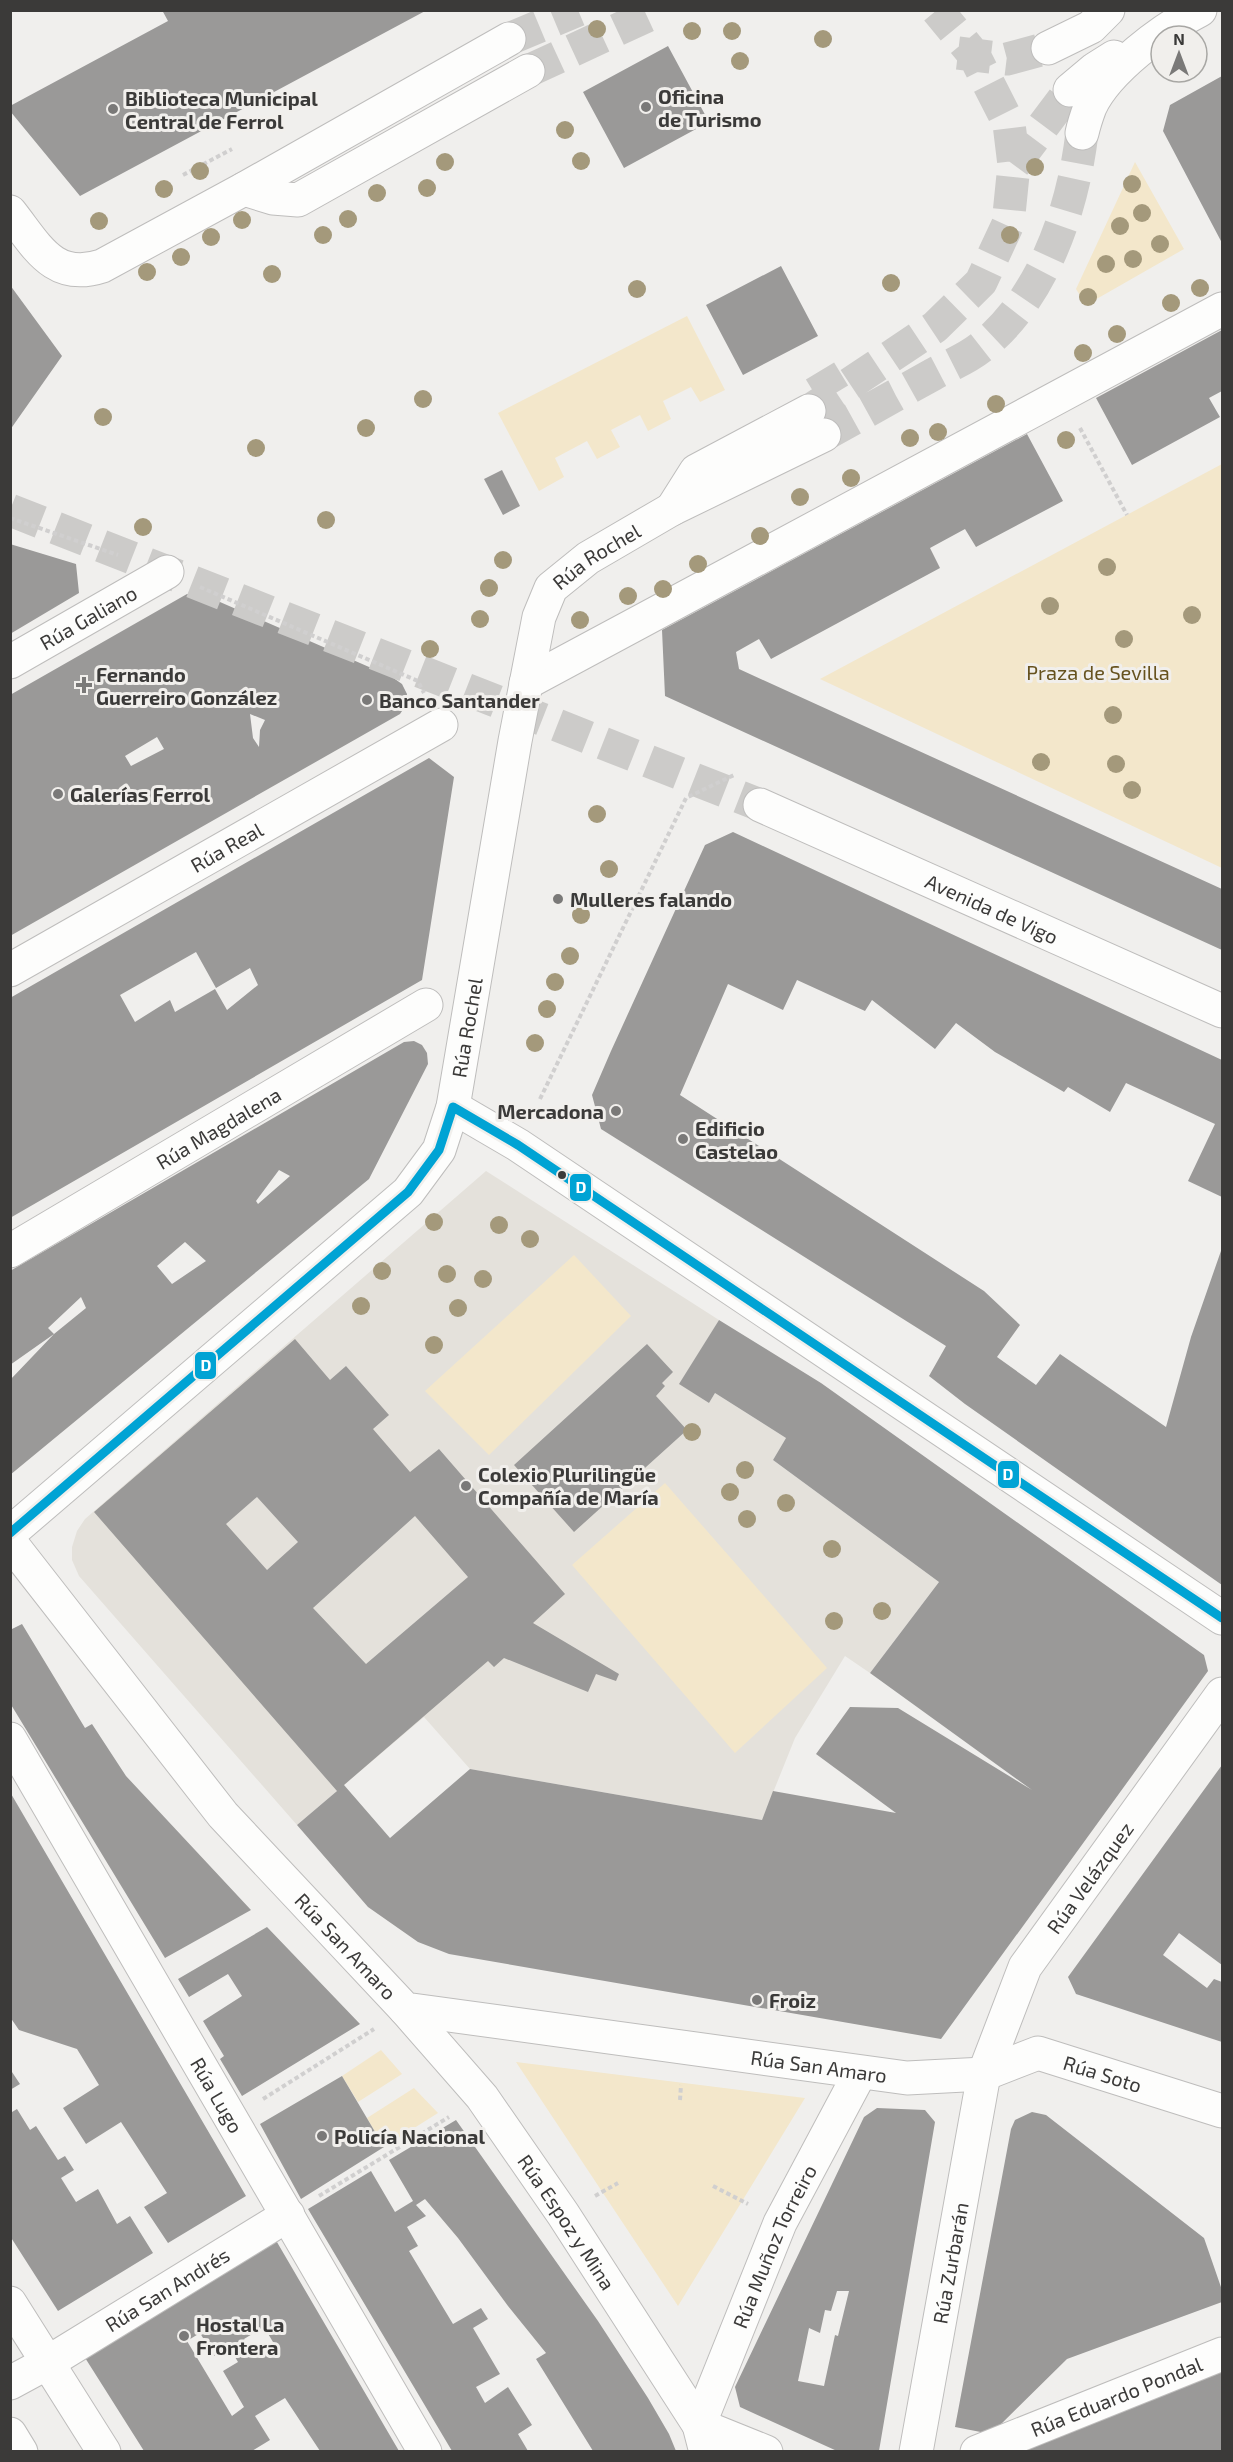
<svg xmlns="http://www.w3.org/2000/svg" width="1233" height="2462" viewBox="0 0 1233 2462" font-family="'Exo 2',sans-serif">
<rect width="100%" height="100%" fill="#f0efed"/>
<path fill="#e4e1db" d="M486,1171l233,149 -39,64 29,19 6,-10 71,45 -13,22 166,122 -69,91 -25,-17 -50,82 -33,82 -292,-51 -46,-52 -127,108 -218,-249 -7,-16v-13l5,-16 8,-12z"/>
<path fill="#f3e7cb" d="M1135,162l49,87 -98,56 -10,-16z
M687,316l38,74 -25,12 -9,-15 -28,14 8,18 -23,12 -8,-16 -29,15 9,17 -23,12 -10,-18 -32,17 9,19 -25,14 -41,-78z
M1222,464v404l-402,-189z
M574,1255l57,61 -142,139 -64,-64z
M665,1483l162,185 -92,85 -163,-188z
M381,2050l21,24 -44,28 -16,-26z
M516,2062l289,36 -127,208z
M414,2088l24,25 -54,34 -17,-29z"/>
<path fill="#9a9998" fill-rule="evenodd" d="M162,10h265l-347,186 -70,-85v-5l158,-85z
M668,46l41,76 -85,46 -41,-76z
M1222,76v167l-59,-112 7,-26z
M781,266l37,70 -75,39 -37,-70z
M10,285l52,71 -52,74z
M1222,330v61l-13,7 11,19 -88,48 -36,-67z
M1027,434l36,67 -87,46 -11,-18 -35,19 10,20 -169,91 -12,-20 -23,13 3,17 483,220v61l-557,-254 -3,-66z
M502,470l18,36 -17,9 -19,-36z
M10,544l66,20 3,29 -69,41z
M187,594l17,1 188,82 10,7 5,10 -1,11 -6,9 -390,222v-241zM250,714l15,6 -5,10 -1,17 -6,-9zM157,737l7,12 -33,17 -6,-10z
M429,758l25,19 -32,203 -412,238v-220zM196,952l20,36 34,-20 8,17 -31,25 -12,-21 -40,23 -5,-12 -35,22 -15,-27z
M733,832l489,228v137l-34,-16 27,-57 -89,-41 -16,29 -42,-25 -4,5 -69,-40 -39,-29 -21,26 -63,-49 -7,11 -68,-31 -14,30 -55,-26 -48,111 304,196 36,34 -23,32 39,28 24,-31 106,73 25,-90 31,-89v337l-257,-181 -36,-28 17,-30 -345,-217 -9,-34 19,-44 94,-206z
M414,1041l8,4 5,8 1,11 -59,115 -359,296v-95l44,-46 32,-26 -5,-11 -33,31 6,6 -44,31v-94l394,-229zM279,1170l11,6 -32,28 -2,-3zM185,1242l21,19 -34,23 -15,-18z
M719,1320l102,63 383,272 4,16 -267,368 -492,-85 -31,-12 -50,-35 -71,-82 40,-34 -243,-279 201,-173 35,41 16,-14 43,49 -16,14 37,43 29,-23 126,145 -32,29 86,51 -3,7 -20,-7 -8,18 -84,-34 -10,9 -6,-6 -144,124 46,53 80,-69 292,51 11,-29 123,22 -80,-59 34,-47 48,1 134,82 -162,-117 69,-91 -166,-122 13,-22 -71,-45 -6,10 -30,-19zM257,1497l41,45 -31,28 -41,-46zM415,1516l53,61 -102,87 -53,-56z
M647,1344l26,28 -11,11 3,3 -9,10 31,34 -113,102 -60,-67z
M22,1624l63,104 7,-4 34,52 125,134 -86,48 -155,-255v-73z
M1222,1765v200l-43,-32 -16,22 44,33 7,-9 8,3v60l-146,-48 -8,-17z
M10,1792l236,404 -78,47 -24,-36 23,-14 -46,-71 -35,22 -23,-36 36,-23 -22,-36 -58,-19 -9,-13z
M267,1927l93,97 -118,72 -22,-37 4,-3 -21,-35 39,-25 -14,-22 -39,23 -11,-18z
M10,2069l10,15 -10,6z
M342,2076l42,71 -83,52 -41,-75z
M877,2108l48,2 10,12 -56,329h-42l-97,-44 -5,-20 129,-270zM837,2291h12l-11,45 -3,-1 -11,51 -26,-5 11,-53 11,5 5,-23 6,1z
M10,2109l2,3 5,-3 13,21 6,-4 22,34 7,-4 9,14 -13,8 15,24 22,-13 19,35 13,-8 23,37 -95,58 -48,-75z
M1032,2112l14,3 158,123 18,52v12l-155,57 -76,75 -36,-7 56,-298 4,-9z
M456,2120l142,201 50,77 21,36 7,17h-83l-57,-92 10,-6 -38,-47 -50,-68 -33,-39 -9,6 10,11 -19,11 11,19 -9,5 44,73 28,-16 7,11 -15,9 27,46 -24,13 9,16 23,-16 24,38 -14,9 10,17h-76l-144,-242 63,-38 24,41 18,-11 -24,-41z
M274,2237l125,214h-79l-35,-53 -30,18 15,24 -18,11h-108l-62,-98zM264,2327l9,15 -20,11 -9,-14zM200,2333l14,23 15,-9 9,15 -15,9 21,36 -12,9 -45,-75z
M1222,2365v86h-219z"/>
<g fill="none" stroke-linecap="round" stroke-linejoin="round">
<path stroke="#cccbc9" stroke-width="33" stroke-dasharray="33 16" stroke-linecap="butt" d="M509,39l69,-29
M958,53l49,6 41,-11
M528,71l132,-61
M1014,165l56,-75
M820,371l14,23
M809,411l126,-84 46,-45 27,-58 6,-59 -5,-41 -35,-69 -37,-45
M824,435c36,-20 72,-40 108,-60 16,-9 34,-16 48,-27 63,-49 93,-139 102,-215"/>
<path stroke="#cccbc9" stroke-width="33" stroke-dasharray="33 16" stroke-linecap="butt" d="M10,510l750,295"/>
<g stroke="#bebdbc" stroke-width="35">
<g id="minor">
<path d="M1048,48l43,-21 17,-17"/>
<path d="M1070,90l25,-21 19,-12"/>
<path d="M1082,133c2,-9 5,-18 8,-26 17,-37 74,-79 110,-97"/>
<path d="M244,189l29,9 25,2 230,-129"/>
<path d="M10,212c27,34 43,70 92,54l142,-77 265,-150"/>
<path d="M672,509l24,-38 113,-60"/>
<path id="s1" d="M10,662l157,-90"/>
<path d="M526,683l696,-374"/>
<path id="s2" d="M10,970l431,-245"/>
<path d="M453,1107l65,38 704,473"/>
<path id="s3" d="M10,1251l416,-246"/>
<path id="s4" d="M10,1533l398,-341 31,-42 14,-43 62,-366 24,-124 12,-29 37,-30 84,-49 152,-74"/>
<path id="s5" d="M10,1542l213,273 182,194 502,69 77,-4 54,-21 184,58"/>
<path id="s6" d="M10,1739l415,713"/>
<path id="s7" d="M405,2009l77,88 81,117 136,211 7,27"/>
<path d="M10,2303l94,149"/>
<path id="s8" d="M10,2383l37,-20 241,-148"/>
<path id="s9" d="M699,2425l81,-202 80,-150"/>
<path d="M699,2425l67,27"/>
<path d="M10,2434l11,18"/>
<path id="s10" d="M916,2452l68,-378 41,-107 197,-273"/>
<path id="s11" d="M977,2452l245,-98"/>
</g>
</g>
<g stroke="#bebdbc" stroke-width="35">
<g id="major">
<path id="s12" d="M760,805l462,206"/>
</g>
</g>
<path stroke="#d0cfcf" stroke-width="4" stroke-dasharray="4.5 3" stroke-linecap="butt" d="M183,175l49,-26
M1080,428l47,87
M10,518l108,37
M200,587l218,94 6,12
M540,1099l146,-301 48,-23
M263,2099l111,-70
M680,2100l1,-15
M713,2186l35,18
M319,2196l130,-79
M595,2196l23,-13"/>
<use href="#minor" stroke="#fdfdfc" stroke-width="33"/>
<use href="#major" stroke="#fdfdfc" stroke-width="33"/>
<g stroke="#f1efec" stroke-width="14">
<path id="bus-1" d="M10,1533l398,-341 31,-42 14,-43 65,38 704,473"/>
</g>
<use href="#bus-1" stroke="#00a3d4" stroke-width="9"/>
</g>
<g fill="#a4997b">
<circle cx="597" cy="29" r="9"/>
<circle cx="692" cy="31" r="9"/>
<circle cx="732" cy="31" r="9"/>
<circle cx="823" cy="39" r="9"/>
<circle cx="740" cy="61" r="9"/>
<circle cx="565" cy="130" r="9"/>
<circle cx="581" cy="161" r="9"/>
<circle cx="445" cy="162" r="9"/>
<circle cx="1035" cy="167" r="9"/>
<circle cx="200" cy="171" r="9"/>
<circle cx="1132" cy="184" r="9"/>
<circle cx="427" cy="188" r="9"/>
<circle cx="164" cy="189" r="9"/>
<circle cx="377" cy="193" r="9"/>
<circle cx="1142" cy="213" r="9"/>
<circle cx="348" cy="219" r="9"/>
<circle cx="242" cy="220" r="9"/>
<circle cx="99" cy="221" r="9"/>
<circle cx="1120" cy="226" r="9"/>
<circle cx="323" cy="235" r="9"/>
<circle cx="1010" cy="235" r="9"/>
<circle cx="211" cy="237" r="9"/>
<circle cx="1160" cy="244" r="9"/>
<circle cx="181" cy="257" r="9"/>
<circle cx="1133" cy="259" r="9"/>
<circle cx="1106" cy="264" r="9"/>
<circle cx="147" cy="272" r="9"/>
<circle cx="272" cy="274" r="9"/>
<circle cx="891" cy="283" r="9"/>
<circle cx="1200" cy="288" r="9"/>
<circle cx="637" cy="289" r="9"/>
<circle cx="1088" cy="297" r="9"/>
<circle cx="1171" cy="303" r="9"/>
<circle cx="1117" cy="334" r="9"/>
<circle cx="1083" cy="353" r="9"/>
<circle cx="423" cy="399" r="9"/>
<circle cx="996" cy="404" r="9"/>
<circle cx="103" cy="417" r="9"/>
<circle cx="366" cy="428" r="9"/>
<circle cx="938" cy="432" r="9"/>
<circle cx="910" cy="438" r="9"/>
<circle cx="1066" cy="440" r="9"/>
<circle cx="256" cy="448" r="9"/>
<circle cx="851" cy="478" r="9"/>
<circle cx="800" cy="497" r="9"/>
<circle cx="326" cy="520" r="9"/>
<circle cx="143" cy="527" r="9"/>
<circle cx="760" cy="536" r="9"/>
<circle cx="503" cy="560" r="9"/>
<circle cx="698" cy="564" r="9"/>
<circle cx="1107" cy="567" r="9"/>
<circle cx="489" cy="588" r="9"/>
<circle cx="663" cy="589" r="9"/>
<circle cx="628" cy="596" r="9"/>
<circle cx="1050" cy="606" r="9"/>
<circle cx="1192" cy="615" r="9"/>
<circle cx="480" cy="619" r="9"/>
<circle cx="580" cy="620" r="9"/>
<circle cx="1124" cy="639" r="9"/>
<circle cx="430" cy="649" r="9"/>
<circle cx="1113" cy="715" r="9"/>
<circle cx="1041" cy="762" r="9"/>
<circle cx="1116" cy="764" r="9"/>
<circle cx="1132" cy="790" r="9"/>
<circle cx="597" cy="814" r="9"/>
<circle cx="609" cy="869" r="9"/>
<circle cx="581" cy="915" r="9"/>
<circle cx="570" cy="956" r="9"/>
<circle cx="555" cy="982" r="9"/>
<circle cx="547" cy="1009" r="9"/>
<circle cx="535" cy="1043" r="9"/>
<circle cx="434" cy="1222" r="9"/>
<circle cx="499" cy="1225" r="9"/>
<circle cx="530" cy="1239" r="9"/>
<circle cx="382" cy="1271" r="9"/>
<circle cx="447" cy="1274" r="9"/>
<circle cx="483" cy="1279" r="9"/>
<circle cx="361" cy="1306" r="9"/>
<circle cx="458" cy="1308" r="9"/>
<circle cx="434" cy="1345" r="9"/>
<circle cx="692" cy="1432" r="9"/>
<circle cx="745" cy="1470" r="9"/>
<circle cx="730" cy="1492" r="9"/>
<circle cx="786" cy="1503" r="9"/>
<circle cx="747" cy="1519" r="9"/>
<circle cx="832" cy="1549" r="9"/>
<circle cx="882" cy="1611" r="9"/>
<circle cx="834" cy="1621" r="9"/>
</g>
<g fill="#7a7978" stroke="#f1efec" stroke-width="2">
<circle cx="646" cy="107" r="6"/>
<circle cx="113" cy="109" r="6"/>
<path d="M81 676h6v6h6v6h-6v6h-6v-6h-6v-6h6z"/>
<circle cx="367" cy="700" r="6"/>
<circle cx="58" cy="794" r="6"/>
<circle cx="558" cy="899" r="6"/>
<circle cx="616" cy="1111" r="6"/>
<circle cx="683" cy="1139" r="6"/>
<circle cx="466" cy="1486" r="6"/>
<circle cx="757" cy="2000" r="6"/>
<circle cx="322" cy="2136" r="6"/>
<circle cx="184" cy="2336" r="6"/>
</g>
<circle fill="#3b3a39" stroke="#f1efec" stroke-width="2" cx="562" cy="1175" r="5"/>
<g text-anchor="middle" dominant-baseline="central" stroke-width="6" stroke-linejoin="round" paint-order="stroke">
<g font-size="20" font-weight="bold" fill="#3b3a39" stroke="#f1efec" text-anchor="start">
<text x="658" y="96">Oficina<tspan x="658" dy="23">de Turismo</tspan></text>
<text x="125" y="98">Biblioteca Municipal<tspan x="125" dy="23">Central de Ferrol</tspan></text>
<text x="96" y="674">Fernando<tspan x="96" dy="23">Guerreiro González</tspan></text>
<text x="379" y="700">Banco Santander</text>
<text x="70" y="794">Galerías Ferrol</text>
<text x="570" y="899">Mulleres falando</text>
<text x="604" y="1111" text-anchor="end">Mercadona</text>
<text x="695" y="1128">Edificio<tspan x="695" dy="23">Castelao</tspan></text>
<text x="478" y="1474">Colexio Plurilingüe<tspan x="478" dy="23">Compañía de María</tspan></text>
<text x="769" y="2000">Froiz</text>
<text x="334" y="2136">Policía Nacional</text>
<text x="196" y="2324">Hostal La<tspan x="196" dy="23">Frontera</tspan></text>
</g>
<g font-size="20" fill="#3b3a39" stroke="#f1efec">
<text stroke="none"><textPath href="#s4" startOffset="1206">Rúa Rochel</textPath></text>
<text stroke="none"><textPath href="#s1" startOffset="90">Rúa Galiano</textPath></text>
<text stroke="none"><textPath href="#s2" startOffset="249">Rúa Real</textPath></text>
<text stroke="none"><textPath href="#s12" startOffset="254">Avenida de Vigo</textPath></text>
<text stroke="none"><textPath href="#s4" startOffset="702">Rúa Rochel</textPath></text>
<text stroke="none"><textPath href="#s3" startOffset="242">Rúa Magdalena</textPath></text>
<text stroke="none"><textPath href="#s10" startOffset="609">Rúa Velázquez</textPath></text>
<text stroke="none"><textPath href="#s5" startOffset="526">Rúa San Amaro</textPath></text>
<text stroke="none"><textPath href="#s5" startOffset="1030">Rúa San Amaro</textPath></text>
<text stroke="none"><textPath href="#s5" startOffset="1322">Rúa Soto</textPath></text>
<text stroke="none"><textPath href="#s6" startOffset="412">Rúa Lugo</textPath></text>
<text stroke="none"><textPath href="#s7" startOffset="268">Rúa Espoz y Mina</textPath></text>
<text stroke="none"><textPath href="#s9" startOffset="194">Rúa Muñoz Torreiro</textPath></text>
<text stroke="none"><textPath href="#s10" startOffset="192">Rúa Zurbarán</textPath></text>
<text stroke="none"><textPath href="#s8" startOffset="183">Rúa San Andrés</textPath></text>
<text stroke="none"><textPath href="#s11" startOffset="150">Rúa Eduardo Pondal</textPath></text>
</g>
<g font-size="20" fill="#66521e" stroke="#f1efec">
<text x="1098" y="672">Praza de Sevilla</text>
</g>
</g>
<g stroke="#f1efec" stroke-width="2">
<rect x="569" y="1173" width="23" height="29" rx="6" fill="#00a3d4"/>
<rect x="194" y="1351" width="23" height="29" rx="6" fill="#00a3d4"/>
<rect x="997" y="1460" width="23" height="29" rx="6" fill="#00a3d4"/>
</g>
<g font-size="16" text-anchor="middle" font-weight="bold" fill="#fff">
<text x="581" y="1193">D</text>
<text x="206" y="1371">D</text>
<text x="1008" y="1480">D</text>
</g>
<rect width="1233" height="2462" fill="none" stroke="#3b3a39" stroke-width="24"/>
<g transform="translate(1179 54)"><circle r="28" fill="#f1efec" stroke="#a8a7a4" stroke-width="1.5"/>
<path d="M0-4.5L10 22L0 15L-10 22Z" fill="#7a7978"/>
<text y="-9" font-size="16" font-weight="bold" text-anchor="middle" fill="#3b3a39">N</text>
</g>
</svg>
